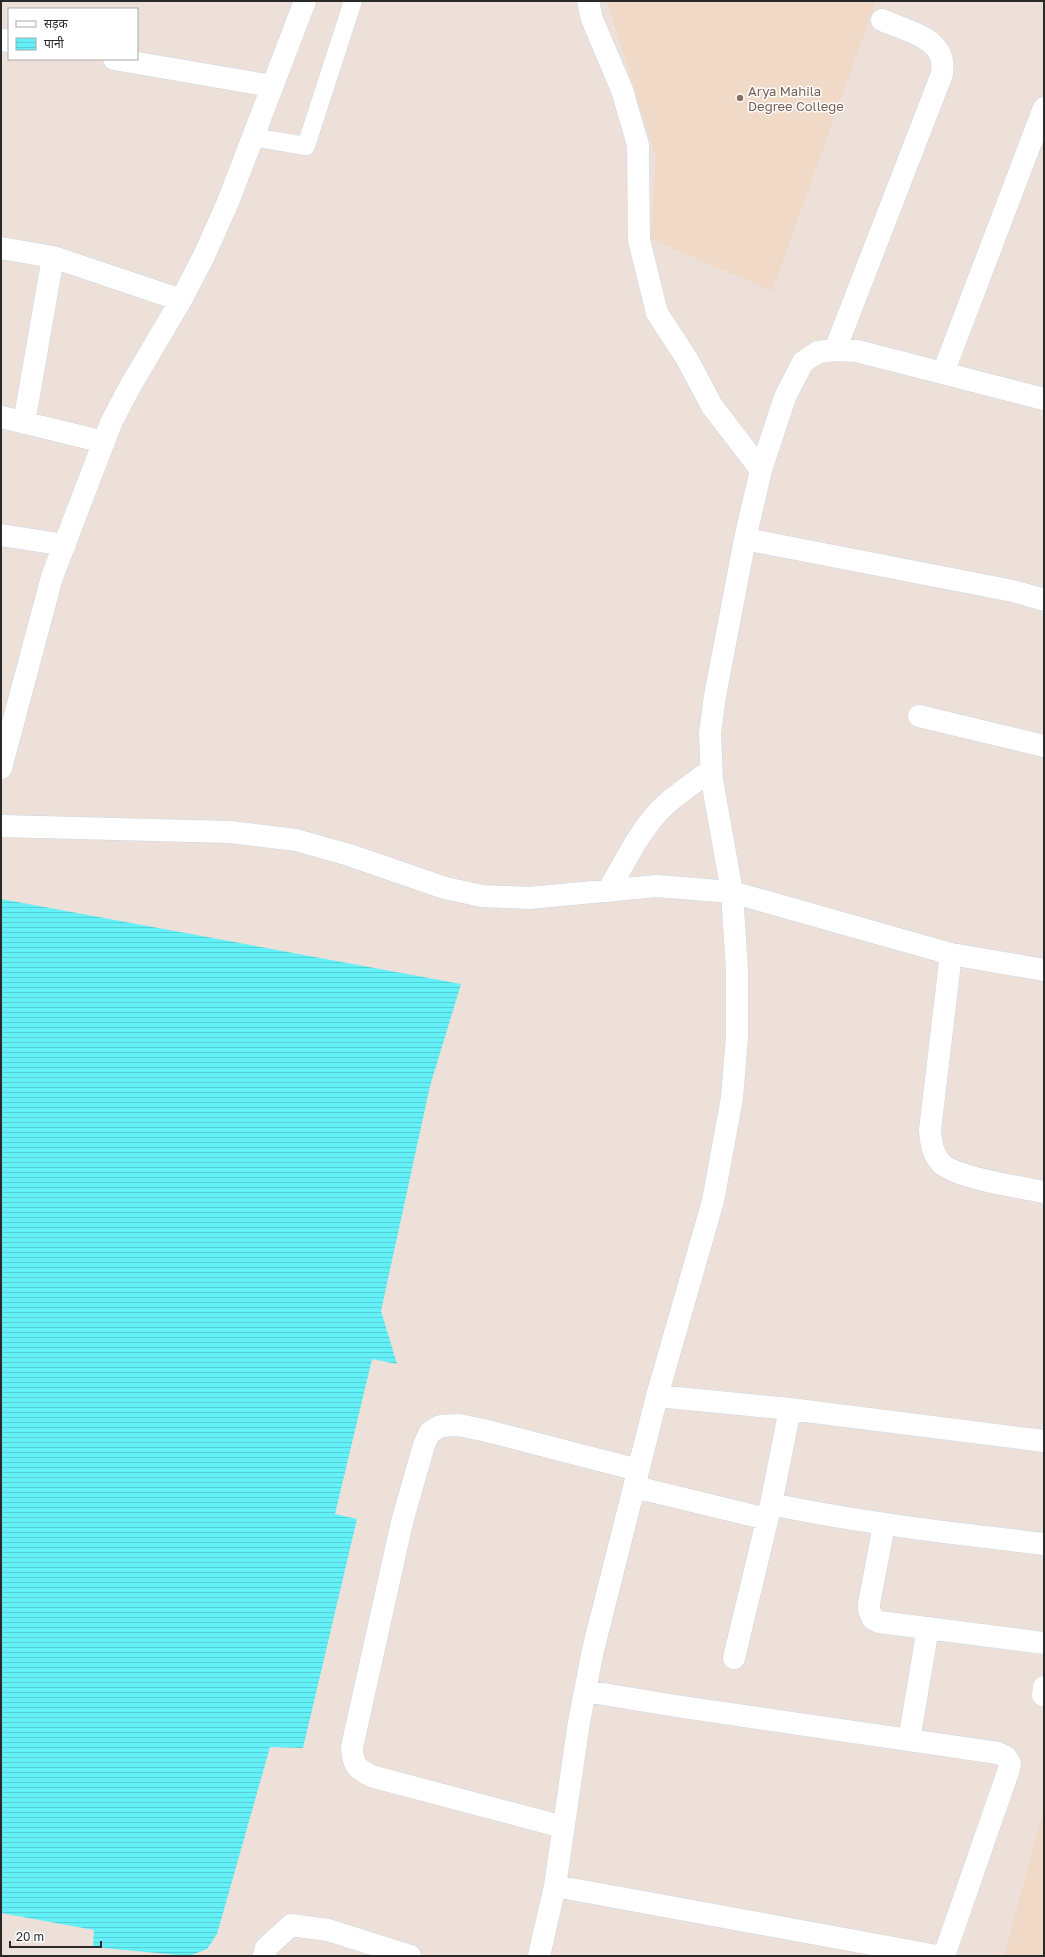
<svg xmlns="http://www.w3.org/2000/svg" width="1045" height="1957" viewBox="0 0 1045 1957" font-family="'Golos Text','Noto Sans Devanagari',sans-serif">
<defs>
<pattern id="water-rules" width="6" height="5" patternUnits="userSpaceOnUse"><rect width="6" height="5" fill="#63f0f7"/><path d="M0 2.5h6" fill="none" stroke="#56ced4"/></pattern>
</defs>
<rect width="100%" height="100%" fill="#ece0d9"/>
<path fill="#f0d9c7" d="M607,1h269l-104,290 -121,-52 5,-82z
M1044,1808v148h-40z"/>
<path fill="url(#water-rules)" d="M1,899l460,85 -31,102 -49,225 16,53 -25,-5 -37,155 22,5 -54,229 -33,-1 -53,187 -10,15 -18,7 -96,-9 1,-17 -93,-17z"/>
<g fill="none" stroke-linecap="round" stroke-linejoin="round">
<g stroke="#ced7e3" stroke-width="19">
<path id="lane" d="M252,137l54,9 47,-145"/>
</g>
<g stroke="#ced7e3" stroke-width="23">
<path id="street" d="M588,1l4,18 30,71 16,55 1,95 18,73 30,46 25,47 49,64
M1,40l8,1
M114,59l158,27
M1,248l52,9 128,43
M835,350l107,-276c0,-4 1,-9 0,-13 -4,-25 -41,-32 -60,-41
M943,373l101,-265
M1,417l103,25
M24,423l29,-166
M1,535l64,10
M745,539l268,52 31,9
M919,716l125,30
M1,768l51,-191 59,-154 17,-33 53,-90 22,-42 25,-56 77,-201
M1,826l229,6 66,8 53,15 96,33 37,8 47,2 128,-12 75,6 219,62 93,16
M608,891c17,-29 32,-62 56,-85 15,-13 31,-24 47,-36
M951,954l-21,176c1,12 2,22 10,32 13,16 81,25 104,30
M657,1396l133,13 254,32
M635,1487l132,32
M771,1504c90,19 181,29 273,40
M884,1525l-15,79v6l4,9 6,3 165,21
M734,1658l37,-154 19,-95
M585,1691l91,15 322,47 8,4 4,6 -1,6 -65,187
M1043,1695l1,-8
M909,1740l19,-112
M563,1827l-192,-51c-15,-8 -18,-11 -19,-29l50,-225 22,-77 6,-13 11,-6 18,-1 28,6 151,39
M555,1886l382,70
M264,1956l2,-8 25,-23 37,5 82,26
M539,1956l16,-70 24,-164 14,-72 64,-254 56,-195 19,-103 5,-61v-66l-5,-79 -20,-112 -2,-47 5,-37 30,-157 16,-69 24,-73 18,-35 15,-10 17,-2 22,1 187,48"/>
</g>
<use href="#lane" stroke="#fff" stroke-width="18"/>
<use href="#street" stroke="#fff" stroke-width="22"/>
</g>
<circle fill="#8d6e63" stroke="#fff" stroke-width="1.5" cx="740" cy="98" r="4"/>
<g text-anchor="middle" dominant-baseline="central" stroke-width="3" stroke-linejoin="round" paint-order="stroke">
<g font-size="13" fill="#785e54" stroke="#fff" text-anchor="start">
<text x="748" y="91">Arya Mahila<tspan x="748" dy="15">Degree College</tspan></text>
</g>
</g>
<rect width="1045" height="1957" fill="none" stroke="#292929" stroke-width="4"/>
<rect x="8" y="8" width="130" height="52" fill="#ffffff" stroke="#a9a9a9"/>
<rect x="16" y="21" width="20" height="6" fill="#ffffff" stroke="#a9a9a9"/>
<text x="44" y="28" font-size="12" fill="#292929">सड़क</text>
<rect x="16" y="38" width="20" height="12" fill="url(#water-rules)" stroke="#a9a9a9"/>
<text x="44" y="48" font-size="12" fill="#292929">पानी</text>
<path d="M10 1941v6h91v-6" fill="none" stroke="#292929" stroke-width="2"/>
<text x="16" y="1941" font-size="12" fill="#292929" stroke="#ffffff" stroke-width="3" paint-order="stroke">20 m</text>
</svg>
